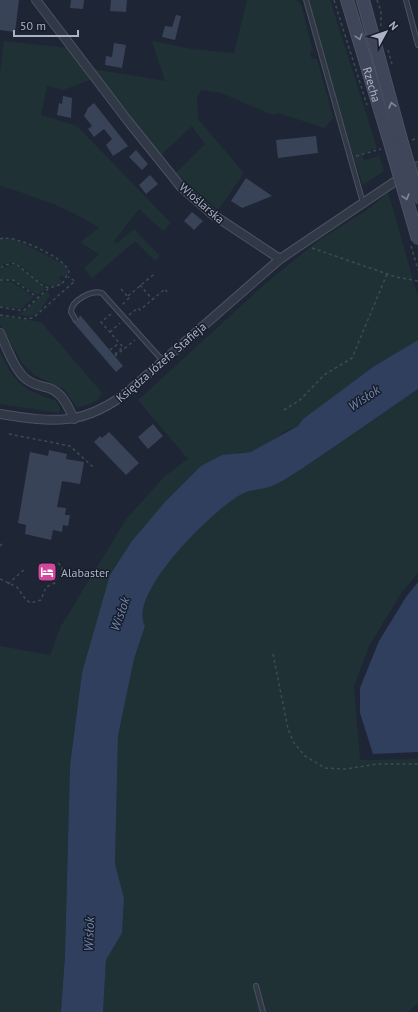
<svg xmlns="http://www.w3.org/2000/svg" width="418" height="1012" viewBox="0 0 418 1012" font-family="'PT Sans',sans-serif">
<rect width="100%" height="100%" fill="#1e2535"/>
<path fill="#203136" d="M247,0h49l5,4 12,47 -3,2 2,6h5l16,58 -8,11 -47,-15 -5,2 -52,-22 -20,-3 -4,8 1,21 46,54 -26,37 -42,-37 29,-29 -13,-18 -31,29 -68,-86 72,12 -13,-40 40,8 42,4z
M309,0h21l47,148 -15,6 2,6 15,-4 5,15 -21,14 -13,-39z
M352,0h6l39,149z
M4,41l65,7 21,32 -27,10 -16,-4 -6,29 36,11 94,97 -8,8 -24,-22 -25,32 3,2 17,-14 26,27 -5,5 -20,-20 -43,37 -8,-10 15,-14 -19,-12 19,-14c-29,-20 -65,-32 -99,-42v-113z
M388,192l30,105v43l-45,27 -70,52 -5,7 -14,6 -17,13 -16,7h-11l-39,14 -13,13 -106,194 -12,91 -5,191 -4,57h-61v-366l50,9 11,-29 66,-108 38,-42 23,-17 -50,-59 128,-117 52,-42 52,-33z
M4,238l15,3 46,24 3,4 -1,9 -6,-2 -2,2 4,5c-23,11 -30,-13 -49,-21l-8,1 -6,4v-27z
M13,264h3l29,23v3l-8,5 -21,-14 -16,-2v-10z
M0,281l12,1 22,15 -13,12 -21,-3z
M47,291l3,4c-10,16 -13,25 -33,19l6,-2z
M0,316l41,6 61,71 -4,7 -6,3 -15,5 -13,-19 -30,-14 -12,-12 -22,-39z
M0,352c16,33 22,37 56,49l4,7 -1,5 -59,-9z
M418,389v184l-16,19 -33,54 -15,40 6,74 58,-1v244l-10,9h-305l3,-52 16,-27 2,-34 -9,-35 3,-128 16,-77 11,-33c-18,-33 70,-118 97,-132 9,-5 21,-4 30,-8 10,-4 21,-12 31,-18 39,-26 77,-52 115,-79z"/>
<path fill="#303f5e" d="M418,340v49c-38,26 -76,53 -115,79 -10,6 -21,14 -31,18 -9,4 -21,3 -30,8 -27,14 -115,99 -97,132l-11,33 -16,77 -3,128 9,34 -2,35 -16,27 -3,52h-42l4,-57 5,-190 12,-92 28,-98 22,-34 33,-39 36,-36 21,-11 29,-3 47,-26 5,-7 70,-52z
M418,582v170l-45,2 -13,-41v-25l19,-47 27,-44z"/>
<path fill="#394357" d="M0,0h19l-4,32 -15,-2z
M71,0h13l-1,9 -13,-1z
M111,0h16l-1,12 -16,-1z
M176,15l5,1 -6,24 -13,-3 3,-11 7,1z
M114,43l12,2 -4,23 -17,-3 1,-9 6,1z
M63,96l9,2 -1,20 -14,-3 2,-12 3,1z
M94,103l34,43 -15,10 -7,-11 6,-6 -8,-10 -10,8 -6,-8 4,-3 -8,-10 4,-8z
M316,136l2,17 -40,5 -2,-18z
M136,150l12,14 -6,6 -13,-13z
M150,175l8,9 -12,10 -7,-9z
M246,178l26,18 -30,12 -11,-7z
M192,212l11,9 -9,9 -10,-9z
M80,315l43,51 -7,6 -44,-51 5,1z
M153,424l10,12 -15,13 -10,-12z
M109,432l30,31 -13,12 -32,-33 6,-6 2,2z
M49,450l18,4 -1,5 18,3 -4,22 -18,-3 -5,26 9,1 -1,7h5l-2,11 -5,-1 -1,7 -9,-2 -2,10 -26,-6 1,-9 -8,-2 12,-71 18,4z"/>
<g fill="none" stroke-linecap="round" stroke-linejoin="round">
<g stroke="#4c5261" stroke-width="6">
<path id="service" d="M306,0l57,203
M406,0l12,45
M75,319l-4,-7c0,-12 21,-22 31,-19l61,68
M256,986l7,26"/>
</g>
<g stroke="#4c5261" stroke-width="10">
<path id="minor" d="M36,0l92,121 53,66 31,27 68,45
M0,333c7,15 14,36 26,46 7,6 15,7 23,9 14,5 19,19 25,31
M0,414c55,9 85,12 130,-24l150,-131 138,-93"/>
</g>
<g stroke="#4c5261" stroke-width="14">
<g id="secondary">
<path id="s1" d="M347,0l44,146"/>
<path d="M363,0l39,143"/>
</g>
</g>
<path stroke="#3a4d51" stroke-width="1.5" stroke-dasharray="3 3" stroke-linecap="butt" d="M334,0l33,105
M377,0l4,11v15
M388,50l4,14
M412,140l6,-2
M356,156l25,-7
M0,239c12,-6 68,20 69,33l-7,12 -13,4 -7,-3 -27,-22 -10,2 -5,3
M312,248l84,29 22,4
M0,280h13l24,17
M140,285l12,14
M121,289l8,9 -7,7
M128,296l25,-21 -2,-3
M0,307l23,4 26,-23
M111,314l-10,8 22,25 -9,8
M0,315l28,4 6,-2 41,-36 -7,-4
M129,315l9,-7 2,2 25,-21 2,3
M110,332l10,-9
M110,350l9,-7
M115,356l20,-16
M284,410l16,-10 24,-25 28,-17 35,-84
M9,434l61,12 23,21
M0,546l3,-3
M58,563l4,4v6
M0,579l17,8 9,13 5,3 10,-3 5,-13 11,-5
M8,584l18,-16
M273,654l15,75 6,14 11,13 20,12 20,1 33,-5h40"/>
<use href="#service" stroke="#313846" stroke-width="4"/>
<use href="#minor" stroke="#313846" stroke-width="8"/>
<use href="#secondary" stroke="#3f4659" stroke-width="12"/>
<g stroke="#4c5261" stroke-width="14" stroke-linecap="butt">
<path id="secondary-bridge" d="M402,143l16,55
M391,146l27,93"/>
</g>
<path stroke="#3a4d51" stroke-width="1.5" stroke-dasharray="3 3" stroke-linecap="butt" d="M411,246l7,24"/>
<use href="#secondary-bridge" stroke="#3f4659" stroke-width="12"/>
</g>
<defs><path id="oneway-chevron" d="M-2-3.5L2.5 0L-2 3.5" fill="none" stroke-width="1.6" stroke-linecap="round" stroke-linejoin="round"/></defs>
<g stroke="#808799">
<use href="#oneway-chevron" transform="translate(359 37) rotate(73)"/>
<use href="#oneway-chevron" transform="translate(392 105) rotate(-105)"/>
<use href="#oneway-chevron" transform="translate(406 197) rotate(74)"/>
</g>
<defs>
<g id="hotel-square" transform="scale(1)"><rect x="-9" y="-9" width="18" height="18" rx="4" fill="#d1479c" stroke="#171d2a"/><path d="M-6-4.5h1.5V1H6V5H4.5V3h-9V5H-6ZM-4 0a1.8 1.8 0 1 1 3.6 0ZM.5 0V-2.5h3Q6-2.5 6 0Z" fill="#fff"/></g>
</defs>
<g fill-rule="evenodd">
<use href="#hotel-square" x="47" y="572"/>
</g>
<g text-anchor="middle" dominant-baseline="central" stroke-width="3" stroke-linejoin="round" paint-order="stroke">
<g font-size="12" fill="#abb2c4" stroke="#171d2a">
<text stroke="none"><textPath href="#s1" startOffset="88">Rzecha</textPath></text>
<text transform="translate(202 203) rotate(41)">Wioślarska</text>
<text transform="translate(161 362) rotate(-41)">Księdza Józefa Stafieja</text>
</g>
<g font-size="12" fill="#abb2c4" stroke="#171d2a" text-anchor="start">
<text x="61" y="572">Alabaster</text>
</g>
<g font-size="13" font-style="italic" fill="#7185ae" stroke="#171d2a">
<text transform="translate(364 398) rotate(-34)">Wisłok</text>
<text transform="translate(120 614) rotate(-71)">Wisłok</text>
<text transform="translate(89 934) rotate(-88)">Wisłok</text>
</g>
</g>
<g transform="translate(386 32) rotate(50)" stroke="#171d2a" stroke-width="3" paint-order="stroke">
<path d="M0-3L7 15L0 10L-7 15Z" fill="#abb2c4"/>
<text y="-6" font-size="11" font-weight="bold" text-anchor="middle" fill="#abb2c4">N</text>
</g>
<path d="M14 30v6h64v-6" fill="none" stroke="#abb2c4" stroke-width="2"/>
<text x="20" y="30" font-size="12" fill="#abb2c4" stroke="#171d2a" stroke-width="3" paint-order="stroke">50 m</text>
</svg>
